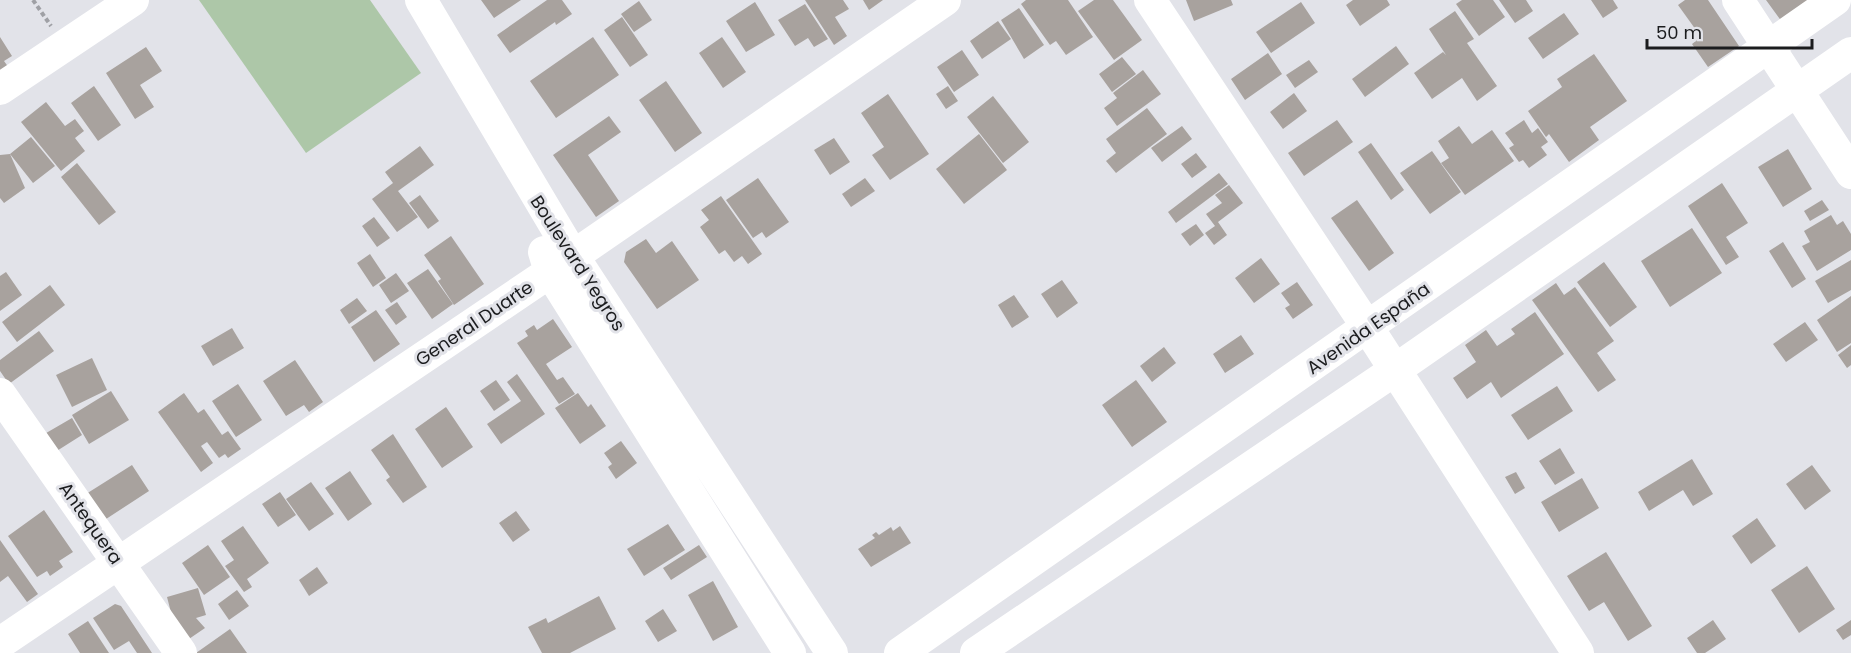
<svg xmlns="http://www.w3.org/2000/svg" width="1851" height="653" viewBox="0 0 1851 653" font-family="Poppins,sans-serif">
<rect width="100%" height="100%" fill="#e2e3e9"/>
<path fill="#adc7a8" d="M199,0h171l51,73 -115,80z"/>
<path fill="#a8a29e" d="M481,0h40l-27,18z
M547,0h15l10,14 -16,11 -1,-3 -45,31 -13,-18z
M805,0h38l6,9 -14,8 12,19 -13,9z
M863,0h20l-14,10z
M1026,0h42l25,37 -27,18 -10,-14 -6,4 -29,-41z
M1094,0h19l29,40 -28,20 -36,-49z
M1186,0h45l2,5 -39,16z
M1353,0h34l3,5 -30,21 -14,-21z
M1462,0h31l12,17 -26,19 -23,-32z
M1499,0h27l7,11 -18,12z
M1591,0h22l5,8 -15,10z
M1685,0h23l31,46 -31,21 -16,-23 9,-7 -23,-32z
M1766,0h52l-33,26z
M639,1l13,19 -18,12 -13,-18z
M755,2l20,33 -29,17 -20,-31z
M1301,2l14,21 -44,30 -15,-21z
M805,4l23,35 -14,8 -6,-9 -13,8 -17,-26z
M1019,8l25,37 -20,14 -23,-39z
M1455,11l19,28 -7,4 30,43 -20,15 -15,-23 -30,21 -18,-26 29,-21 3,3 -17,-26z
M1564,13l15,21 -36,25 -15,-21z
M622,17l26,38 -18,12 -26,-37z
M998,21l13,18 -29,20 -12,-18z
M0,37l12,19 -8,5 5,7 -9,6z
M593,37l26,38 -63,43 -26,-37z
M722,37l24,35 -23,16 -24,-35z
M1396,46l13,18 -44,33 -13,-18z
M146,47l16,24 -22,14 14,22 -19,12 -29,-46z
M962,50l17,25 -25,17 -17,-25z
M1268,53l14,21 -37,26 -14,-21z
M1594,54l33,47 -37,26 9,13 -30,22 -20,-28 -3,3 -18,-26 34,-24 -5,-8z
M1122,57l14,17 -24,18 -13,-18z
M1309,60l9,12 -23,16 -9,-13z
M1143,70l18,24 -44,32 -13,-18 13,-10 -4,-5z
M666,81l36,52 -27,19 -36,-52z
M94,86l27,39 -23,16 -27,-38z
M948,86l10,15 -12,8 -10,-15z
M1294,93l13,18 -24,18 -13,-17z
M888,94l41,60 -39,26 -18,-25 12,-8 -23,-34z
M993,96l36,46 -26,21 -36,-46z
M46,102l19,24 10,-7 9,12 -9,7 10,13 -24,20 -40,-49z
M1147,108l20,26 -51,39 -10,-12 10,-8 -10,-14z
M609,116l12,16 -33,23 31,46 -23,16 -43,-62z
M1337,120l16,22 -49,34 -16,-23z
M1524,120l8,13 6,-5 10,14 -7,5 6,8 -18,13 -6,-8 -4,2 -10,-14 5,-3 -9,-12z
M1182,126l10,13 -30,23 -11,-14z
M1459,126l13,18 20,-14 22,31 -49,34 -24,-32 8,-5 -11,-17z
M979,134l28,36 -43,34 -28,-35z
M31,137l24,29 -22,17 -23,-29z
M834,138l16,24 -20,13 -16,-25z
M1371,143l33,47 -13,10 -33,-48z
M420,146l14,19 -36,26 20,26 -21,15 -25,-33 21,-16 -8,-11z
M1788,149l24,40 -29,18 -25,-40z
M1432,151l29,41 -31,22 -30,-41z
M1196,153l11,14 -15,11 -11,-14z
M10,154l15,34 -21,15 -4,-5v-43z
M77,163l39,49 -17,13 -38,-48z
M1219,173l9,11 -52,39 -8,-11z
M758,178l31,44 -23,16 -4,-6 -9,6 -27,-38z
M865,178l10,13 -24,16 -9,-13z
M1722,183l26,40 -22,14 13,20 -13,8 -38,-59z
M1229,185l14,18 -25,19 9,13 -13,10 -9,-12 10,-7 -9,-12 16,-11 -7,-8z
M420,195l19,26 -11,8 -19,-26z
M721,196l41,58 -14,10 -6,-8 -8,6 -9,-12 -6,4 -19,-27 9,-7 -8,-10z
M1357,200l37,53 -25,18 -38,-53z
M1822,200l7,10 -19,11 -6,-10z
M1831,215l6,10 6,-4 8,13v16l-34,21 -15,-25 8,-4 -6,-11z
M374,217l16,21 -13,9 -15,-21z
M1196,224l8,11 -14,11 -9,-12z
M1692,228l30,45 -52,34 -29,-46z
M451,236l33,48 -30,21 -16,-24 3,-2 -17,-24z
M646,239l10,14 16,-12 27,39 -42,29 -33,-47 2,-10z
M1783,242l23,37 -14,9 -23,-37z
M370,254l16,24 -13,9 -16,-24z
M1261,258l19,26 -26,19 -19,-25z
M1851,260v30l-23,13 -13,-22z
M1604,262l33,45 -27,20 -33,-45z
M428,269l25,35 -21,15 -25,-36z
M6,272l16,23 -22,16v-35z
M396,273l13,18 -18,12 -12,-18z
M1062,280l16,23 -21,15 -16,-24z
M1297,282l16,23 -20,14 -8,-11 5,-3 -9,-12z
M1556,283l8,12 11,-8 39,54 -17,12 19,27 -18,12 -66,-92z
M50,285l15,20 -48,37 -15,-20z
M1014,295l15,22 -17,11 -14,-23z
M1851,296v47l-14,9 -20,-32z
M357,298l10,13 -18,13 -9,-14z
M397,302l10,15 -11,8 -11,-15z
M376,310l24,34 -26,18 -23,-35z
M1535,312l29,42 -63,44 -10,-16 -24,17 -14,-21 23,-16 -11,-17 21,-15 11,16 18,-12 -4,-5z
M553,319l19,28 -26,17 11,16 6,-3 12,17 -16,10 -42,-61 11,-7 -3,-5 9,-6 3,5z
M1805,322l13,18 -32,22 -13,-18z
M232,328l12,20 -31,18 -12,-20z
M39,331l15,20 -45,33 -9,-13v-11z
M1241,335l13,19 -29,19 -12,-19z
M1851,345v20l-4,3 -9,-13z
M1164,347l12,16 -24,19 -12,-16z
M92,358l15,32 -35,17 -16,-32z
M295,360l28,42 -14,10 -5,-7 -18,11 -23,-35z
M517,374l28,40 -44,30 -14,-20 34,-23 -14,-19z
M496,380l14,20 -16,11 -14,-20z
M1136,380l31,42 -35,25 -30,-42z
M238,384l24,36 -26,17 -24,-36z
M1557,386l16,25 -45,29 -17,-25z
M111,391l18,29 -40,24 -17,-29z
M184,393l14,20 6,-4 18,26 6,-4 13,18 -13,9 -3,-4 -6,4 -12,-16 -6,4 12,17 -12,9 -43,-60z
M578,393l10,14 3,-3 15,22 -26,18 -25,-36z
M446,407l27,40 -31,21 -27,-39z
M72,418l10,17 -30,19 -11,-18z
M393,434l34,53 -24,16 -17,-23 4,-3 -19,-27z
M621,441l16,22 -21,16 -8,-12 4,-3 -8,-11z
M1560,448l15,25 -20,12 -16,-24z
M1692,459l21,35 -20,12 -10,-16 -34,21 -11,-19z
M132,465l17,26 -46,30 -17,-27z
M1812,465l19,26 -26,19 -19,-26z
M350,471l22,33 -24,17 -23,-33z
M1516,472l9,16 -10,6 -10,-17z
M1582,478l17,30 -40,24 -18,-30z
M311,482l23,32 -25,17 -23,-32z
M280,492l16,23 -18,12 -16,-23z
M44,510l29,42 -14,9 4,6 -13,9 -3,-5 -10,6 -29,-41z
M516,511l14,19 -17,12 -14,-19z
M1757,518l19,28 -25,18 -19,-28z
M668,524l17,26 -41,26 -17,-27z
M243,526l26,37 -22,16 5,8 -8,5 -19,-26 9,-6 -13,-19z
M900,526l11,17 -40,24 -13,-18 17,-11 -3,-3 4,-3 3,3 12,-8 2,4z
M0,540l38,54 -11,8 -19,-26 -8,6z
M208,545l22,32 -26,18 -22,-32z
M699,545l8,12 -36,23 -8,-12z
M1606,552l46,74 -24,15 -24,-39 -15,9 -22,-35z
M1807,566l28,43 -36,24 -28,-43z
M317,567l11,16 -19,13 -10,-16z
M713,581l25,46 -25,14 -25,-46z
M198,588l8,27 -10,3 9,10 -19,13 -12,-17 -7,-27z
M237,590l12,16 -20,14 -11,-16z
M599,596l17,33 -46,24h-28l-14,-26 18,-9 2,5z
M115,604l6,2 31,47h-15l-8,-12 -15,9 -21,-32z
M663,609l14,22 -19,11 -13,-21z
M1713,620l13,19 -21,14h-8l-10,-15z
M1851,620v15l-8,5 -7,-10z
M88,621l21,32h-29l-12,-19z
M230,629l17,24h-51z"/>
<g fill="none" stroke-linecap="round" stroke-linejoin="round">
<path stroke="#9fa0a5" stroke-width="4" stroke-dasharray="4.5 3" stroke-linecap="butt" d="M33,0l18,26"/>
<path stroke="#fff" stroke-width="32" d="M421,0l152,256 259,397
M1150,0l218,328 210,325
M1738,0l113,173
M0,89l133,-89
M544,252l6,20 240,381
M0,394l181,259
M0,643l550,-371 395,-272
M900,653l935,-653
M976,653l419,-283 456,-317"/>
</g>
<g text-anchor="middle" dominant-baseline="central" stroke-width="6" stroke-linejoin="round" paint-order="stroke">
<g font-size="18" fill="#1b1c1e" stroke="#e2e3e9">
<text transform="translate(578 263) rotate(57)">Boulevard Yegros</text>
<text transform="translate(474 323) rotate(-34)">General Duarte</text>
<text transform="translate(1368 328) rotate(-35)">Avenida España</text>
<text transform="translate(91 523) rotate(55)">Antequera</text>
</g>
</g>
<path d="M1647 39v9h165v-9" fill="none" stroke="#1b1c1e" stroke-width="3"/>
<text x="1656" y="39" font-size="18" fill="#1b1c1e" stroke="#e2e3e9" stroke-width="4.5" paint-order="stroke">50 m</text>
</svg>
